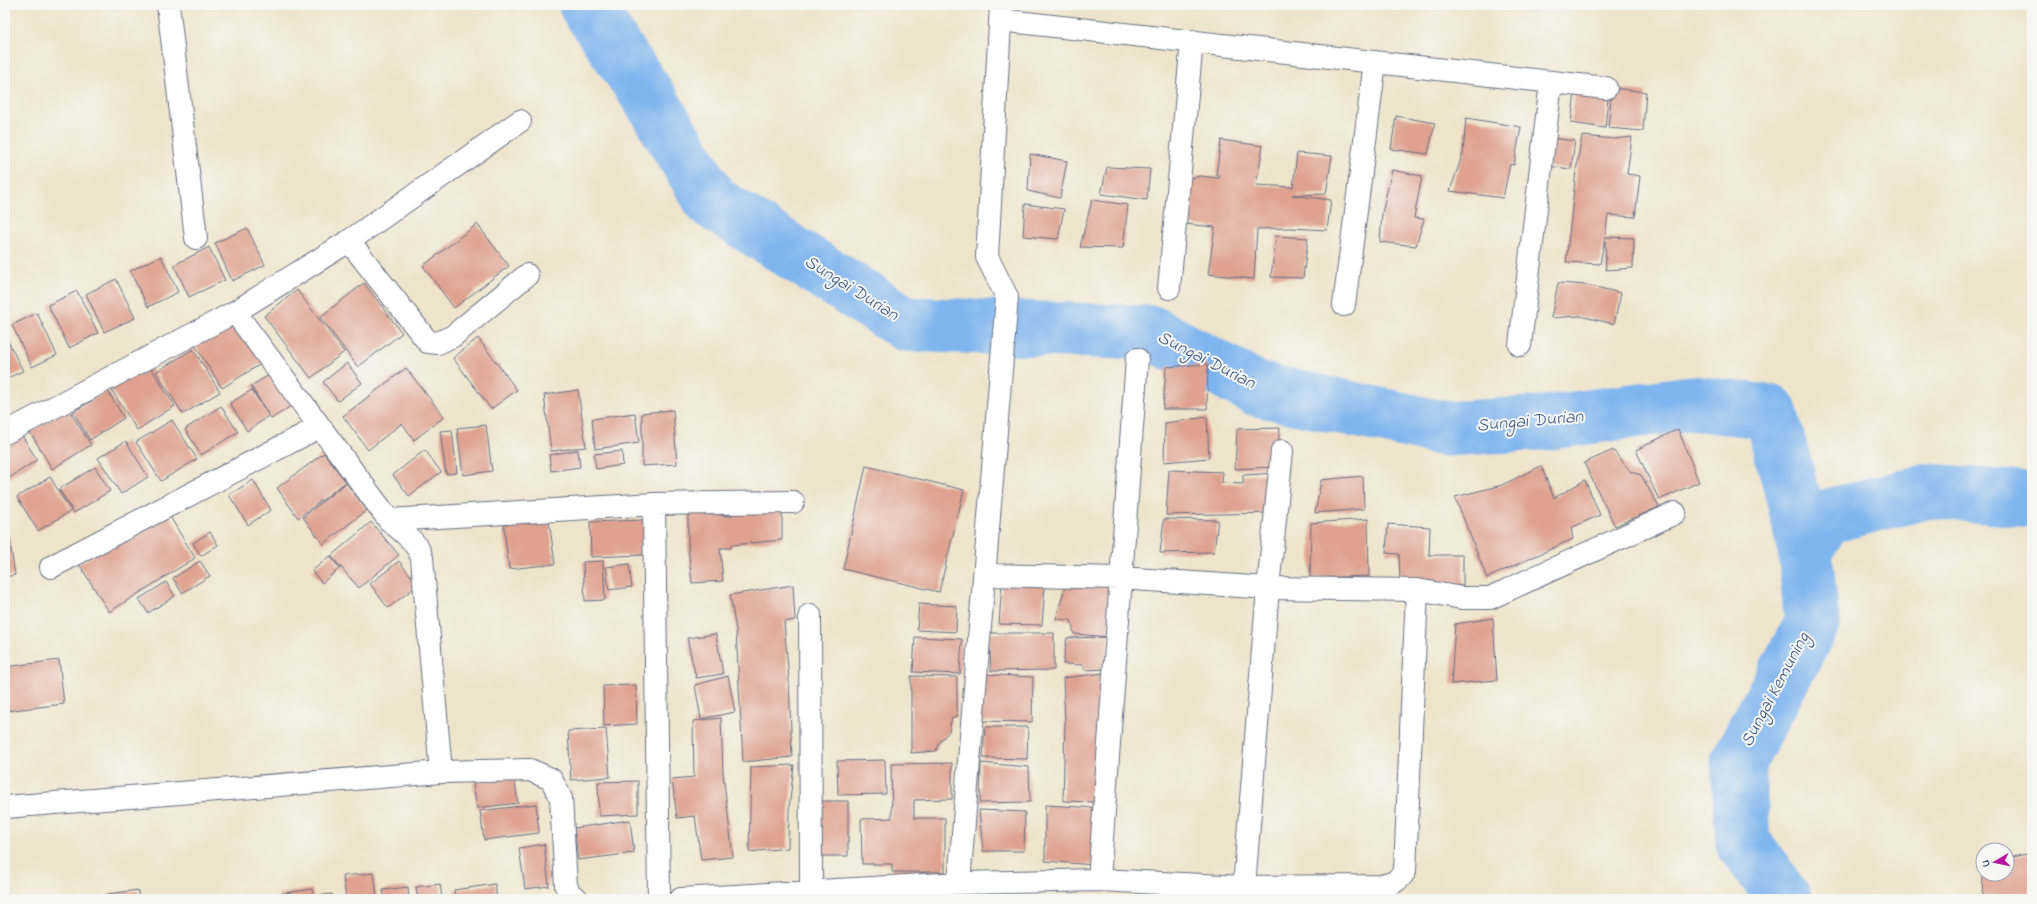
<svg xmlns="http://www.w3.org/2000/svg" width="2037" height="904" viewBox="0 0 2037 904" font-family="'Indie Flower',sans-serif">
<rect width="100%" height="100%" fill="#f6f6f2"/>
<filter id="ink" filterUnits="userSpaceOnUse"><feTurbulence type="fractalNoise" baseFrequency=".025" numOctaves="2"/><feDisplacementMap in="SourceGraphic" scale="8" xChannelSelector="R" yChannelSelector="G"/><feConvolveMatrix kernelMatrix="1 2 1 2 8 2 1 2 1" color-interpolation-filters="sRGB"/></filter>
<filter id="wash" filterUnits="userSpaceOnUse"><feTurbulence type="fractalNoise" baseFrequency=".012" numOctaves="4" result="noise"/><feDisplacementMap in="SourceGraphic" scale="16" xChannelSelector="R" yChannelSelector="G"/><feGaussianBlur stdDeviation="0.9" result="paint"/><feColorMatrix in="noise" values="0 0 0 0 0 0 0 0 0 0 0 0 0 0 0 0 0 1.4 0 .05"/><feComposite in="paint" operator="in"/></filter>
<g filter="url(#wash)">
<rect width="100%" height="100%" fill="#eee4ca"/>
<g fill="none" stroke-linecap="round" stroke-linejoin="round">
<path stroke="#7fb5ee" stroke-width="55" d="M586,5l64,94 62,103 194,122 246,9 105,56 189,40 98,-6 147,-20 79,9 23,83 12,56
M1784,899l-41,-57 -5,-80 74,-139 -7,-72 20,-34 104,-26 103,9"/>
</g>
<g id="blocks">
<path fill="#dfa290" d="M1612,88l34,4 -3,39 -35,-3z
M1575,93l33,5 -3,30 -34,-5z
M1396,116l39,7 -7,31 -37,-5z
M1466,118l55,9 -7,38 -4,-1 -7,34 -53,-7 13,-38z
M1582,136l32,3 18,-2 -5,37 13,2 -5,41 -27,-2 -3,22 29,1 -1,30 -27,2 -1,-33 -5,27 -34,-2 10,-91z
M1551,138l24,3 -4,28 -24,-3z
M1221,140l42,6 -7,39 37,2 4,-34 35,3 -6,38 -34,1 39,5 -4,30 -37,-2 -33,1 -3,50 -46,-5 7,-47 -30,-3 3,-45 12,-3 19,2v-3h-3z
M1030,154l37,7 -7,37 -32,-7z
M1107,167l43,2 -3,31 -46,-6z
M1392,170l30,6 -8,42 10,1 -8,27 -36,-4 2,-29z
M1092,200l36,5 -5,43 -43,-1z
M1025,204l39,5 -6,30 -35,-3z
M477,224l32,42 -55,42 -31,-42z
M247,228l18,37 -33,16 -17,-38z
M1276,236l32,2 -5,40 -32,-1z
M209,247l16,33 -36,17 -15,-32z
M161,256l17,36 -30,15 -18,-36z
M116,279l19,39 -31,14 -18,-38z
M364,283l38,50 -44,34 -38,-50z
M1558,283l29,2 34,8 -7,31 -34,-8 -29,2z
M297,290l47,62 -33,26 -47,-62z
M77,291l21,42 -29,15 -21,-43z
M37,313l20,42 -25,12 -20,-42z
M236,317l28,45 -42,26 -28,-44z
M5,335l18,36 -18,8z
M478,338l39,52 -26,19 -38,-51z
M193,349l27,43 -37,22 -27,-42z
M347,363l15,20 -24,18 -15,-19z
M1208,364l-1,45h-44l3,-42z
M149,365l26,41 -38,24 -26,-41z
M406,368l38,49 -30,23 -12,-17 -34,27 -25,-34z
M274,372l20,32 -23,15 -20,-33z
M252,390l17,26 -22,15 -17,-28z
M578,390l8,57 -35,4 -7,-56z
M108,391l16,27 -34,22 -17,-28z
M221,406l17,26 -37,23 -16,-26z
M68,408l23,37 -39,24 -22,-37z
M673,410l4,54 -35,2v-53z
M635,413l4,30 -44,6 -3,-30z
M1207,417l2,41 -45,4 1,-39z
M172,420l25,39 -36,22 -25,-39z
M486,425l6,46 -29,4 -6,-47z
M1280,428l-5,39 -40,2 2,-40z
M1678,429l21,53 -40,18 -23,-50z
M452,430l5,43 -11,1 -6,-43z
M21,434l16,26 -28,18 -4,-6v-28z
M126,441l22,36 -27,17 -23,-36z
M425,450l16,22 -32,24 -16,-21z
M578,450l2,17 -29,4 -2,-16z
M1613,450l18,22 10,3 18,32 -44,19 -31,-63z
M622,451l1,14 -27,4 -2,-15z
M324,453l22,29 -48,36 -21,-30z
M866,466l98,24 -25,102 -96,-23z
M1541,466l13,32 31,-18 15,35 -29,13 2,11 -86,39 -32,-81 47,-12z
M95,467l15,24 -36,22 -15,-24z
M1169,470l54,2 -1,11 21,1v-9l36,-2 -4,40 -109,2z
M1363,476l1,33 -49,4 6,-33z
M50,477l21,34 -33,20 -21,-34z
M253,480l18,30 -23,15 -19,-30z
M346,483l21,27 -44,34 -20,-27z
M737,509h45v31l-50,5 -1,3h-11l3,33 -31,2 -4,-35v-36l44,4z
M166,510l29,48 -86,54 -30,-48z
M548,513l7,51 -46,5 -6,-50z
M1164,519l54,1 -4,32 -54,1z
M1368,519l1,57 -59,2 1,-55z
M644,520l1,35 -54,2 -1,-35z
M371,522l28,33 -40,33 -28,-32z
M1388,524l42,3 -1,28h34v31l-63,-3 -1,-29 -13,-1z
M210,532l8,13 -17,11 -8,-13z
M5,536h4l6,39 -10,2z
M330,556l10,12 -18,15 -10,-12z
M200,561l10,15 -28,17 -9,-15z
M399,561l19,24 -30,23 -18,-24z
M603,561l2,39 -20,1 -2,-39z
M629,564l3,23 -23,3 -3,-23z
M166,582l9,14 -27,17 -9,-14z
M1002,583l43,2 -3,40 -43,-1z
M1066,583l47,3 -5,51 -34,-3 -3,-14 -15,-1z
M793,585l2,35 -11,2 5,57 3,78 -49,5 -7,-132 -6,-35z
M919,604l38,2 -1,26 -39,-2z
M1493,618l4,62 -46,4 4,-60z
M989,633h65v37l-63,1z
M716,634l7,40 -27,4 -9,-40z
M915,637l47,2 -2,35 -47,-2z
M1108,637l-2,32 -21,1 -2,-5 -20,-1 4,-26z
M59,660l5,44 -59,7v-44z
M1104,673l-7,129 -34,-1 2,-79 -2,-44z
M981,674l52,3 -1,45 -53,-1z
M728,676l7,36 -34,7 -6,-34z
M911,676l46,1v40h-5l-3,14 -10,12 -3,8 -25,2z
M636,685l1,39 -33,2 -1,-40z
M721,718l2,55 10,84 -32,3 -6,-44 -18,2 -5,-39 22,-2 -1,-56z
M985,727h43l-1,32 -44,-1z
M606,729l4,48 -39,3 -3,-49z
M885,760l1,34 -48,1 -1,-34z
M952,763v36l-38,1v18h31v54h-53v-8h-30l-1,-45 31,-1 -1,-54z
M981,763l48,4 1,35 -50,1z
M794,765l-5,44 -1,39 -39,4 2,-85z
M514,777l4,26 -41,5 -4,-25z
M638,781v33l-39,2 -1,-34z
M819,801h29v55h-28z
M536,804l3,29 -55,7 -4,-29z
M1045,805l52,3 -4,57 -48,-4z
M979,810l46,2 -1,39h-41z
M630,820l4,33 -56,7 -4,-32z
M544,844l5,42 -24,3 -6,-41z
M2032,853v46h-50l1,-25h24v-16z
M374,873l3,24 -31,2 -3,-23z
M440,884l2,15h-24l-2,-12z
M495,884l2,15h-42l-1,-9z
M408,887l1,12h-25l-1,-9z
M312,889l2,10h-35l-1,-5z
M138,890l1,9h-31v-5z
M332,894l1,5h-16l-1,-3z"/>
</g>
</g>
<g filter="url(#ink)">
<use href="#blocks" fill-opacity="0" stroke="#656e84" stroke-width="1"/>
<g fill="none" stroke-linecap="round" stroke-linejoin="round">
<g stroke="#656e84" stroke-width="24">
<path id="street" d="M168,5l28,233
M1000,20l606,68
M349,241l171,-120
M1169,288l23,-247
M1344,305l31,-243
M235,312l114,-71 79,101 10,1 15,-7 74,-61
M1520,345l31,-263
M5,433l230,-121 154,208c13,12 28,21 33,38l19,214
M654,504l5,395
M389,520l265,-16 139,-2
M51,567l268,-140
M984,575l136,3 148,10 149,2
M810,615l1,277
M5,807l436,-35 89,-2 21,9 10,19 5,88 4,8 7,5
M1099,880l38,-521
M959,883l48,-586 -20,-40 14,-252
M1244,887l24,-299 14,-137
M681,899l278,-16 140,-3 145,7 136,-1c12,-2 18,-4 25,-15l12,-281 45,8h28l185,-85"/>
</g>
<use href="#street" stroke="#fff" stroke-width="22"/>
</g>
</g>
<g text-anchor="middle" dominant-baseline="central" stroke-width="4" stroke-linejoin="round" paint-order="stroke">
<g font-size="18" font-style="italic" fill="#395789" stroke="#f6f6f2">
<text transform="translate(851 289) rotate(32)">Sungai Durian</text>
<text transform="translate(1206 361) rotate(27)">Sungai Durian</text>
<text transform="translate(1530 422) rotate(-5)">Sungai Durian</text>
<text transform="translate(1776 690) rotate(-62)">Sungai Kemuning</text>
</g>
</g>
<rect width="2037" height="904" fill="none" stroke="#f6f6f2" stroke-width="20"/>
<g transform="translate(1995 862) rotate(261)"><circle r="19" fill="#f6f6f2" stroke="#9ea6b7"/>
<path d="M0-3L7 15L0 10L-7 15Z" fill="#b5179e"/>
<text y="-6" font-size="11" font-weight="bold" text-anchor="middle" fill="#1b2f5e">U</text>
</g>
</svg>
